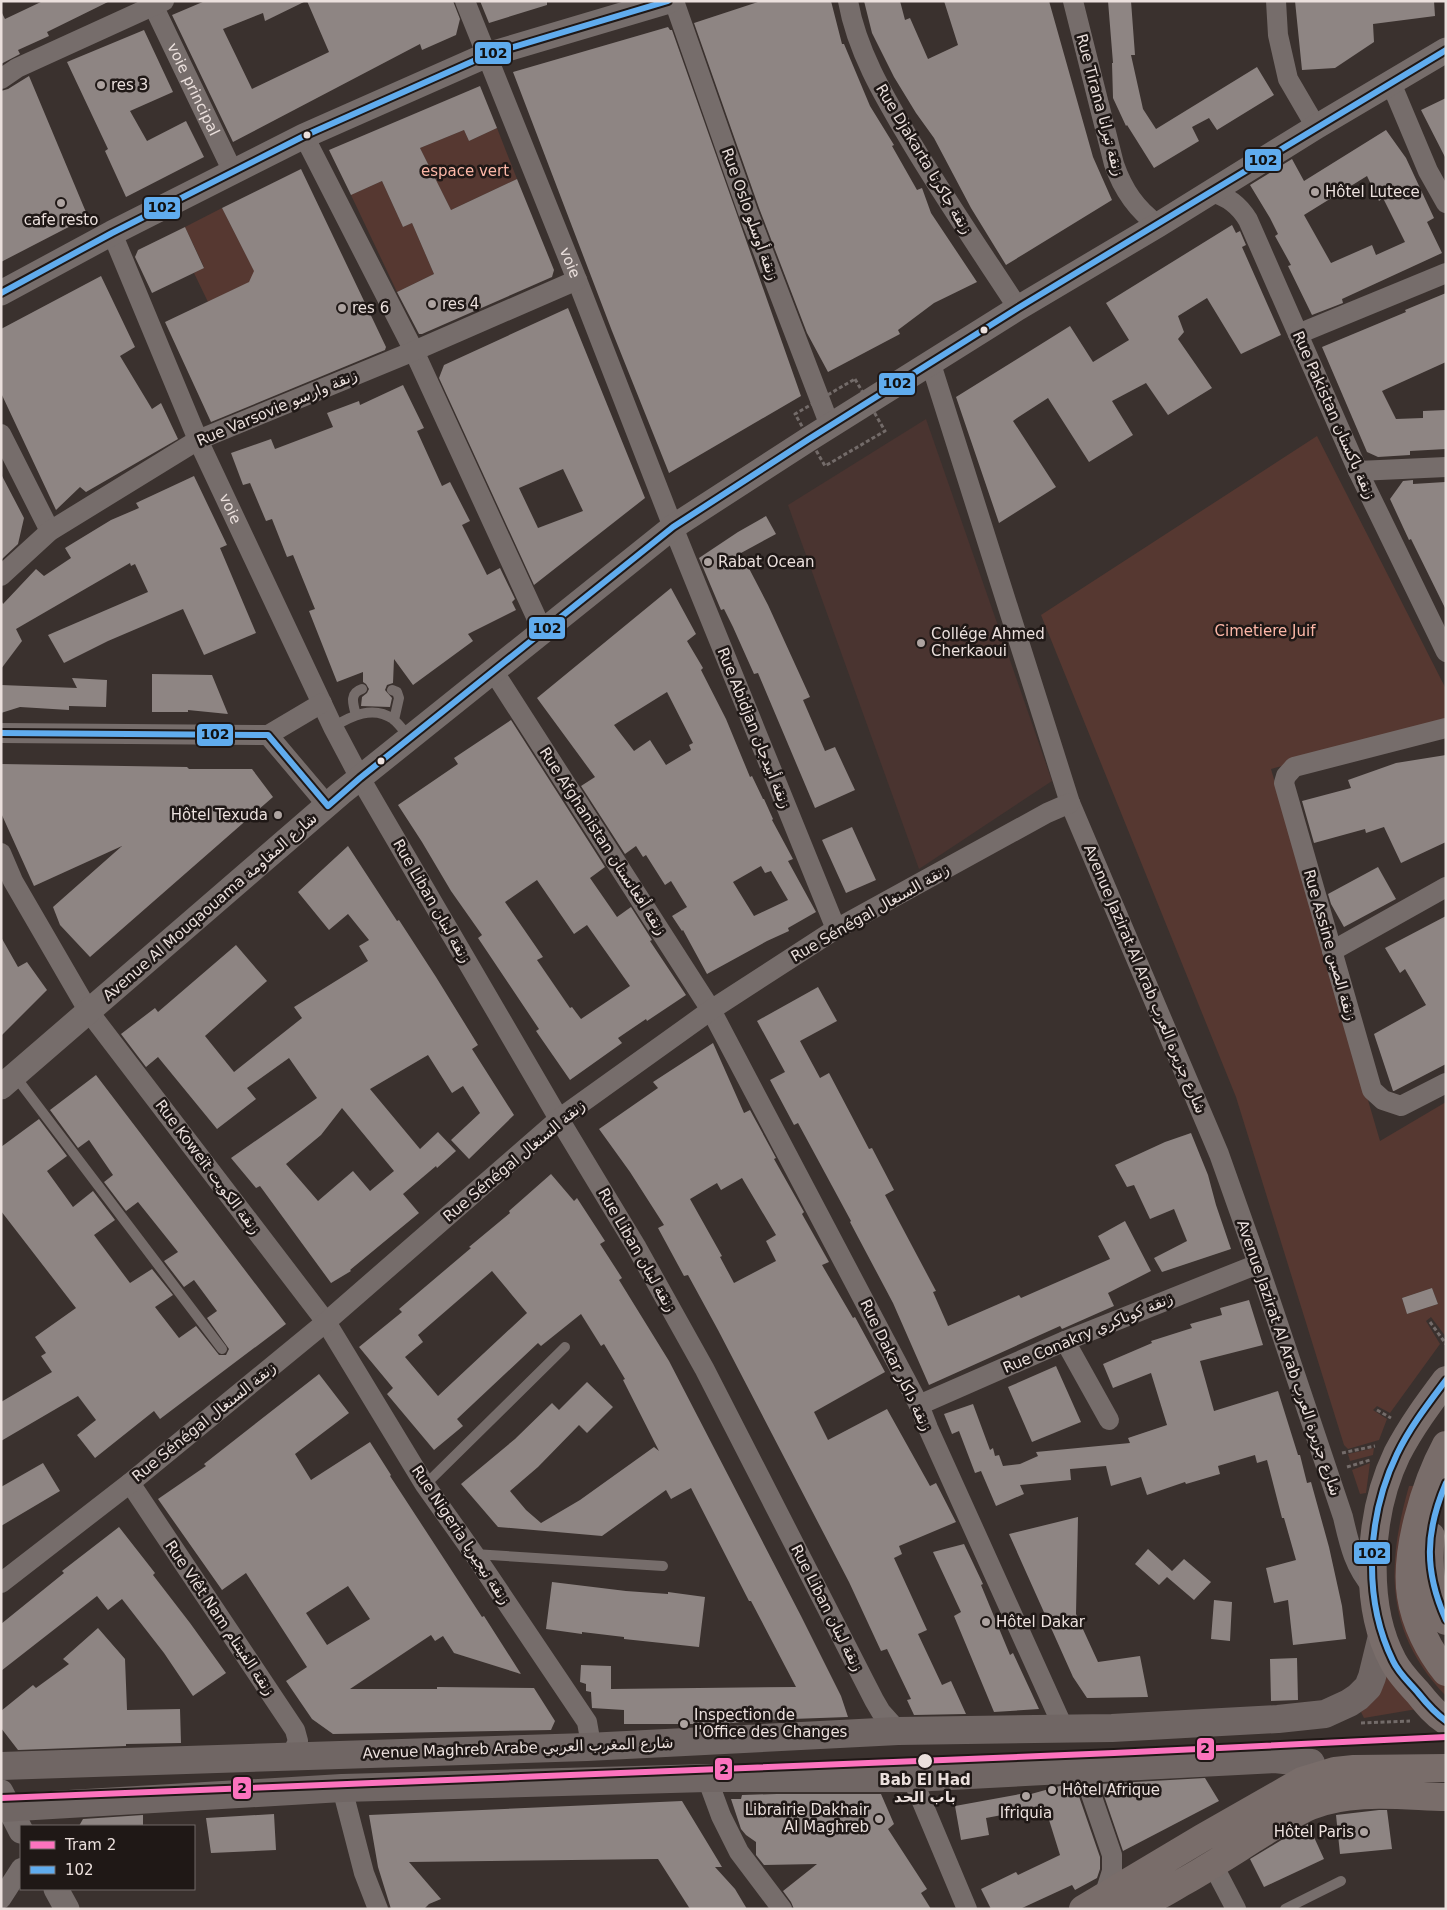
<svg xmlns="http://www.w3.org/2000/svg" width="1447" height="1910" viewBox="0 0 1447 1910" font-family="'DejaVu Sans',Vazirmatn,sans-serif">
<rect width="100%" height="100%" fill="#3a312e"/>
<path fill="#4a3430" d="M926,419l126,362 -133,88 -131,-364z"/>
<path fill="#563831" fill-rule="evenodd" d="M497,128l20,51 -66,31 -31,-62 44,-18 5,11z
M382,181l21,46 9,-4 22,51 -37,18 -46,-97z
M222,208l36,70 -50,24 -14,-29 10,-6 -19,-40z
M1317,436l129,253v32l-175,48 109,372 66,-39v235l-15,-20 -5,4 14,23 -50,69 -13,-7 -4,4 14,9 -8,21 -31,9 -4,-4 -108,-348 -195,-482zM1432,1288l6,16 -31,10 -5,-16z
M1374,1448l-1,7 -23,6 -2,-7z
M1370,1463l-4,30 -6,1 -8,-24z
M1409,1486h9l-5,133 33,65v12c-61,-64 -60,-129 -37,-210z
M1386,1666c8,18 15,30 31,43l-53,9 -3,-6c19,-14 20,-24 25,-46z"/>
<path fill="#8e8583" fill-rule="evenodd" d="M43,1h67l-63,31 2,4 -31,14 2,4 -19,10v-53l4,8z
M205,1h101l-41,20 -2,-8 -40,16 29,60 77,-37 -22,-51h146l7,18 -4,16 -34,15 -2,-6 -187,98 -61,-127z
M480,1h67v4l-58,18z
M761,1h70l11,43h2l26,62 24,39 -2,1 25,44 5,-2 9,25 46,69 -43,21 -36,27 2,4 -72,38 -21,-39 -48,-125 -65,-185z
M864,1h36l5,19 5,-2 18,41 30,-14 -14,-44h105l44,156 19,43 -106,65 -35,-57 -37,-70 -18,-25 -22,-36 -22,-44z
M1108,1h23l4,54h-4l12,54 13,20 101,-62 17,28 -57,35 -8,-12 -17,9 7,14 -45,27 -27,-43 -1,1 -13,-28 -1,-35h1z
M1295,1h139l1,15 -62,8 1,18 -39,26 -33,2z
M668,27l2,3h2l129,366 -132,77 -57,-142 -99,-259z
M144,30l29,62 -43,19 17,30 39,-20 18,36 -78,40 -21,-46 3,-2 -41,-87z
M29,76l59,141 -87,45v-171l7,-2z
M480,86l17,42 -28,13 -5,-11 -44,18 31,62 66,-31 37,91 -2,7 -130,57h-3l-22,-42 37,-18 -22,-51 -9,4 -21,-46 -31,14 -22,-45z
M1446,98v61l-25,-49z
M1386,130l20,28 28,60 -7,4 15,31 -100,46 1,4 -31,12 -24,-49 3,-1 -16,-29 3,-2 -8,-16 -20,-33 42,-26 12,22zM1367,176l12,25 4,-3 22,44 -29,13 -4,-10 -41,18 -27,-48z
M301,169l85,178 -1,3 -174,72 -46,-100 84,-40 5,-11 -32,-63z
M1232,225l4,8 4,-2 6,14 -4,2 39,88 -40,19 -34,-56 -29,18 6,16 -6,7 34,49 -44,27 -22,-32 -34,18 21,34 -44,27 -41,-64 -31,20 -4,3 43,66 -57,36 -43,-126 114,-71 23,36 36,-22 -23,-37z
M185,227l19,41 -52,25 -17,-36 3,-7z
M101,276l34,71 -15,9 32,53 9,-6 17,36 -92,53 -6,-5 -24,23 -55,-117v-64z
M1446,293v69l-64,29 14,28 27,-1v-7l23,-1v39l-36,2v4l-32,2 -11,-5 -45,-105 84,-35 -1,-2z
M568,308l77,190 -111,87 -95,-207 5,-13zM563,469l20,42 -45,17 -19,-40z
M403,385l21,43 -7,3 25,55 8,-4 20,39 -8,4 25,50 13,-7 15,31 -3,3 4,8 -48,24 5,7 -60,44 -19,-26 -1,24 -6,2 -2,5 7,8 -2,9 -29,-1 1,-9 5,-4 2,-4 -3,-5 -3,-2v-10l-26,10 -28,-71 6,-2 -22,-54 -6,2 -15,-38 -6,2 -16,-38 -7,2 -12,-32 40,-14 4,10 58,-22 -6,-14 32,-12 1,4z
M1,474l23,44 -6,26 -17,16z
M194,476l33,69 -7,3 36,85 -52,22 -21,-46 -75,32 -44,22 -16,-28 100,-43 -13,-28 -4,2 -1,-3 -114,66 6,12 -21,28v-69l2,4 33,-35 8,7 27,-18 -6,-10 46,-28 28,-12 -3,-5z
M1413,480v4l32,-2 1,128 -35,-71 -2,1 -19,-41 13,-18z
M766,516l10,18 -35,19 27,52 42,92 -7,3 22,51 10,-4 20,43 -40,18 -57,-135 -4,1 -21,-47 -9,-18 -3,1 -22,-52 39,-26z
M671,588l25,46 -9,7 16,27 -2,2 25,49 24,58 2,-1 11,23h1l9,20 -1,1 21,39 -5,2 28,51 -28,16 1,3 -22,10 -60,33 -24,-44 -1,1 -10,-15 15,-9 -16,-26 -6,4 -19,-30 -3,2 -7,-11 -11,8 -44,-68 14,-9 -58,-79zM667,692l26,51 -4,2 2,5 -25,15 -16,-25 -16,11 -20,-26zM761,866l4,7 6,-2 17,29 -34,16 -21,-34z
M152,674l60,1 16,39 -40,-4v2h-36z
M72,678l35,2 -1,27 -37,-1v4l-49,-3 -19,6v-28l76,3z
M511,720l94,147 -15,11 27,39 14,-10 21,33 -2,1 36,54 -39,26 -1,-2 -28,19 4,5 -52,37 -34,-49 3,-2 -61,-91 4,-3 -31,-44 -29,-49 -24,-37 60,-41 -4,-6zM537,880l37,54 13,-9 43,61 -49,33 -9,-12 -2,1 -33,-48 6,-3 -38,-55z
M1446,755v87l-45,21 -17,-36 -18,6 -1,-4 -51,14 -12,-42 49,-13 -3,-8 48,-17z
M1,764l186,3 2,2h63l21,28 -183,160 -30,-32 -7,-18 69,-61 -88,40 -33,-73z
M852,827l24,53 -30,13 -24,-53z
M348,846l49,75 2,-1 37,57 42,68 -6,4 42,66 -45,44 -18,-19 29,-27 -17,-27 -11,7 -24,-38 -58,34 50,60 18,-17 18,19 -19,17 -1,-2 -33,28 16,19 -69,57 1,1 -20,12 -71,-97 -4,2 -25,-30 86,-60 -28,-40 -42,30 9,11 -39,30 -59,-72 -12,10 -25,-33 34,-26 3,4 78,-67 31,36 -62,55 29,36 68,-54 -8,-11 74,-46 -9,-15 10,-6 -21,-26 -19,16 -31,-38zM342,1108l52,63 -24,20 -17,-20 -35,30 -32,-37 35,-29z
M1378,867l18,32 -52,28 -13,-23 -3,-10z
M1446,916v148l-52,27h-1l-19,-57 52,-29 -21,-36 -5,4 -15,-25z
M1,937l17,30 9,-5 20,28 -46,46z
M818,987l19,34 -37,20 20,37 9,-5 40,76 3,-1 22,42 -9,5 51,96 -3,1 15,34 71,-31 2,3 89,-39 -12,-23 27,-15 26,50 -43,22 6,13 -52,23 -2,-3 -131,59 -36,-82 -43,-81 1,-1 -53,-98 -4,2 -24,-45 15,-8 -28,-51z
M713,1043l31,70 6,-3 26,48 -2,1 30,53 -2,2 27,48 -7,3 31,53 2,-1 30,55 -71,40 14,28 59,-31 43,77 6,-3 20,39 -57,24 3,8 -8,4 33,72 -9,4 24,51 9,-4 15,33 -52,1 -7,-15 4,-1 -24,-50 -6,2 -32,-69 -131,-252 -30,-55 -4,1 -26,-48 6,-3 -34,-53 -31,-43 59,-41 -5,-6zM742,1178l34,57 -10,6 10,20 -42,22 -14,-26 2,-1 -32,-57 27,-16 4,7z
M96,1075l190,249 -126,95 -6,-8 -59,47 -18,-23 19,-15 -18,-24 -77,45v-39l51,-30 -11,-16 5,-3 -11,-16 41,-29 -75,-97v-64l38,-28 28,37 -20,15 26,36 20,-16 22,29 -21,15 36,48 22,-14 21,26 -18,12 24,31 17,-12 23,29h7l3,-6 -22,-31 10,-7 -23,-31 -10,7 -20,-26 14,-9 -40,-50 -12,9 -22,-29 9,-7 -24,-35 -11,8 -28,-38z
M1191,1133l17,42 8,30 15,44 -69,23 -8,-14 33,-17 -13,-32 -24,10 -16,-34 -7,2 -12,-22 50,-23z
M551,1174l23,27 3,-3 28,43 -5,3 22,34 -3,2 50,81 132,255 40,80 7,21 -84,3 -43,4h-97v-14l-32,-2 -1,-16 -5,-1v-7l-6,-2 1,-17 30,1v23l185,-2 -45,-86h-2l-58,-113 -20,11 -5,-9 -64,46 -104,-9 -37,-43 54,-45 37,-36 7,7 28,-28 26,25 -26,26 -8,-8 -41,42 -28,24 16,19 15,13 39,-23 74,-53 5,4 -36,-71 2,-1 -21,-35 -3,2 -20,-32 -40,32 -3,-3 -81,76 6,7 -29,24 -47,-56 6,-6 -34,-41 43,-35 -3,-3 72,-61 -2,-1 41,-34 -1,-2zM492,1271l35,42 -89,83 -33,-39 18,-15 -5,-7z
M1432,1288l6,16 -31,10 -5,-16z
M1249,1300l14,45 -63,16 14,50 64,-20 20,64h2l7,28 4,-1 18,65 13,59 4,33 -53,6 -5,-45 -14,3 -8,-35 30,-8 -12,-42h-2l-15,-58 -10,3 -2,-8 -37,11 2,8 -34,10 -1,-2 -38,13 -6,-18 -30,9 -5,-20 -36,3 1,11 -51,5 4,9 -28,12 -15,-35 -6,2 -16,-42 -7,3 -8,-20 29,-10 17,46 3,-2 2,8 4,-1 4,11 17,-2 18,-8 -2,-4 94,-9 -2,-5 39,-13 -16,-52 -38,15 -10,-24 49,-21 -1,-2 41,-13 -2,-4 32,-9 -2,-7z
M1056,1366l25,56 -49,20 -24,-55z
M319,1374l30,39 -54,41 16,26 59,-38 21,33 -1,1 92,141 2,-1 37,58 -67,-21 -11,-17 -8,5 -4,-6 -81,54h87v-2l97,1 21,33 -4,9 -218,4 -21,-15 -26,-38 21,-14 -61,-94 -24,17 -64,-91 48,-33 -2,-2zM348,1586l22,33 -43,26 -21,-32z
M43,1463l17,28 -59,35v-39z
M1078,1517l-2,97 22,48 42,-6 8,41 -61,1 -14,-21 -64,-143z
M119,1527l36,46 -2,2 37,48 36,50 -33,23 -29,-43 -42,-54 -14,11 -11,-14 -96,75v-47l63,-51 -2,-2z
M964,1544l19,40 -2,1 29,70 3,-2 26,56 -45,3 -40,-96 7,-4 -28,-60z
M1148,1549l24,22 12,-12 27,23 -17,18 -27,-23 -8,8 -24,-21z
M552,1582l74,9 42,3v-2l37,5 -6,50 -75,-8v-2l-42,-5v2l-36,-5z
M1214,1600l18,2 -2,39 -19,-2z
M98,1628l27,31 2,51 53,-1 1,34 -55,1v2l-108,4 -17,-22v-17l32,-26 3,3 33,-24 -6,-5z
M1297,1658l1,42 -27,1 -1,-42z
M1205,1778l14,23 -96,50 -23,-67z
M1075,1785l25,72v12l-3,9 -22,12 -3,-5 -52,24h-29l-10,-20 35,-17 2,3 42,-20 -15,-48 -59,11 3,17 -28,5 -6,-34 76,-14v2l29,-8z
M777,1794h104l13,30 -6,5 39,60 -6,4 10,16h-137l-3,-7 -8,-11 34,-27 -53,1 -8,-10v-13l-10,-7 -5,-6 -10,-30h10l1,-4z
M682,1801l40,66h-7l20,22 12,20h-57l-32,-50 -249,3 32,37 -12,5 -5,5h-33l-13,-42 -9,-52z
M1379,1810h8l5,39 -52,5 -4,-39z
M274,1814l2,36 -65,3 -5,-35z
M143,1815v11h-64l4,-7z
M1308,1824l16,35 -60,28 -14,-28z"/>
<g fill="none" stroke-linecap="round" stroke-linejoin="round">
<path stroke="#736b69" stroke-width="3" stroke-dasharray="4 2.5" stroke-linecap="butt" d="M855,379l30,52 -60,35 -30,-52z
M1430,1322l16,22
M1377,1410l14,8
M1342,1453l33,-7
M1347,1467l23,-7
M1361,1723l49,-2"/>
<path stroke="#766d6b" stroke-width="10" d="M392,690l5,2 2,6 -5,22
M356,715c-3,-11 -7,-22 6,-26
M333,727c18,-11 40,-22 60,-8 6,5 11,12 16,18
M15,1076l207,273
M425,1485l140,-138
M474,1554l189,12
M1285,1909l56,-28"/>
<g stroke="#766d6b" stroke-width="20">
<path id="s1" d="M151,1l82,171"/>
<path id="s2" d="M465,1l112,279 96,247 163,402"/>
<path d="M674,1l74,211 82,214"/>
<path d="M848,1c9,51 37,97 63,141 34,57 71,111 107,166"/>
<path d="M1073,1l41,163c9,26 22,45 44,61"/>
<path d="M1276,1l2,34 10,44 28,48"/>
<path d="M1,79l16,-11 147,-67"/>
<path d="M1391,83l37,88 18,32"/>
<path d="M304,136l110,215 129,281"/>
<path d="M1211,192c17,5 28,13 37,28l110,251 88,181"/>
<path id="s3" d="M112,233l86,207 135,287 27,51 199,341 78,129 67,120 170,332 7,12 17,19"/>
<path d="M1298,334l148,-61"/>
<path d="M931,364l139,439 149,351 39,110 85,253c6,26 11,50 30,71"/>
<path d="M1,434l49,97"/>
<path d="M1358,471l88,-4"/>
<path d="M1,576l49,-45 148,-91 216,-89 163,-71"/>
<path d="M494,672l217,338 208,395 9,23 136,301"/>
<path d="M1446,728l-152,39 -8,9 -2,7 88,307 11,10 18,6 45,-23"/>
<path d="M1,733l267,2"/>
<path d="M268,735l60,71"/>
<path d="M268,735l54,-32"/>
<path d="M1,853l12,28 76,131 237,310 99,163 49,69 113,168 3,17 -3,8"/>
<path d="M1332,951l114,-64"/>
<path d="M1065,1341l44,79"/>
<path d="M919,1405l146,-64 193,-77"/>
<path d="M130,1483l165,247 3,11 -7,15"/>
<path d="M1,1583l129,-100 196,-161 233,-203 152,-109 125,-81 211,-116 23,-10"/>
<path d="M1082,1768l30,87v16l-8,25"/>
<path d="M707,1778l14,38 18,36 43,57"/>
<path d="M912,1778l55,131"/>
<path d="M342,1788l22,85 14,36"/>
<path d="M1213,1865l23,44"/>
<path d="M1,1899l20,-31"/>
</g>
<path stroke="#766d6b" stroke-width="25" d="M1,293l111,-60 192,-97 183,-81 182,-54
M1,1087l340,-294 332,-266 136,-88 209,-131 140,-83 158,-98 130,-77
M1,1792l20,39
M56,1889l11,20"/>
<path stroke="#706664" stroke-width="28" d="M1,1766l586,-19 311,-16 214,-3 166,-9 47,-5 24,-11 9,-6 10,-10 4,-10 10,-41
M1,1808l341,-20 365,-10h205l363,-19 36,4"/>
<path stroke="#796d6a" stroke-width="28" d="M1446,1380c-18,24 -35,47 -49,74 -28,58 -35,149 -4,207 6,12 17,23 26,33 8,10 16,20 27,27
M1446,1445c-21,39 -42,107 -35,151 4,27 18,55 35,76
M1431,1536c-4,33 0,56 15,85
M1121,1906c24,0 42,-12 62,-24 25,-14 48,-29 72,-44 18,-11 36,-24 55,-32 42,-17 91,-10 136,-9
M1083,1909l119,-71 100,-57 33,-10 19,-2 92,-1"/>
<g stroke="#1f1816" stroke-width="10">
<path id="bus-1" d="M1,293l111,-60 192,-97 183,-81 181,-54
M1,733l267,2 60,71 32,-28 313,-251 136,-88 209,-131 428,-258
M1446,1380c-18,24 -36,47 -49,74 -30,62 -35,144 -4,207 6,13 17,22 26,33 8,10 16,19 27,27
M1446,1483c-21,49 -22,88 0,137"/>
</g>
<use href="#bus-1" stroke="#60acee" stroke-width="6"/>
<g stroke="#1f1816" stroke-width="10">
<path id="tram-1" d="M1,1798l1113,-45 332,-16"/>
</g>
<use href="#tram-1" stroke="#fc73be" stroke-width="6"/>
</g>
<g fill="#ada3a0" stroke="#1f1816" stroke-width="2">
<circle cx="101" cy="85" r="5"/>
<circle cx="1315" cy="192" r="5"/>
<circle cx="61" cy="203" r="5"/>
<circle cx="432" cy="304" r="5"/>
<circle cx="342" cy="308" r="5"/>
<circle cx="708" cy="562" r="5"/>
<circle cx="921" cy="643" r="5"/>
<circle cx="278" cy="815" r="5"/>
<circle cx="986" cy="1622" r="5"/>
<circle cx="684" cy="1724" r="5"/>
<circle cx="1052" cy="1790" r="5"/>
<circle cx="1026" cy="1796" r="5"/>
<circle cx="879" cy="1819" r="5"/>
<circle cx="1364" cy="1832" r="5"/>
</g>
<g fill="#ebe0dd" stroke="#1f1816" stroke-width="2">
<circle cx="307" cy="135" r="4.5"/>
<circle cx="984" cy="330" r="4.5"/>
<circle cx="381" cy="761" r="4.5"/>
<circle cx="925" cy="1761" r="8"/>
</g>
<g text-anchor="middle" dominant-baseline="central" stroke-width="5" stroke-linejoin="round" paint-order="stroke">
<g font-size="15" fill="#ebe0dd" stroke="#1f1816" text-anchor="start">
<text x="111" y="85">res 3</text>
<text x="1325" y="192">Hôtel Lutece</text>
<text x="61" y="220" text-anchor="middle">cafe resto</text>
<text x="442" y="304">res 4</text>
<text x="352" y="308">res 6</text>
<text x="718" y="562">Rabat Ocean</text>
<text x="931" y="634">Collége Ahmed<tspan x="931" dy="17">Cherkaoui</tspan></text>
<text x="268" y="815" text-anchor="end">Hôtel Texuda</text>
<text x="996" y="1622">Hôtel Dakar</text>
<text x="694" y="1715">Inspection de<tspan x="694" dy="17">l'Office des Changes</tspan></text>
<text x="1062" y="1790">Hôtel Afrique</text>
<text x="869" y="1810" text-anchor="end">Librairie Dakhair<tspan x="869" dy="17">Al Maghreb</tspan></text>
<text x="1026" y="1813" text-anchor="middle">Ifriquia</text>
<text x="1354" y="1832" text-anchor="end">Hôtel Paris</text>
</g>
<g font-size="15" fill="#ebe0dd" stroke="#1f1816">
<text stroke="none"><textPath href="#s1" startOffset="98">voie principal</textPath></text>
<text transform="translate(1100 105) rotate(75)">Rue Tirana زنقة تيرانا</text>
<text transform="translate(924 159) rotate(59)">Rue Djakarta زنقة جاكرتا</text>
<text transform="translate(750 214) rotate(70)">Rue Oslo زنقة أوسلو</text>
<text stroke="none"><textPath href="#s2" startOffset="282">voie</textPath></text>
<text transform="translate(277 408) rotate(-23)">Rue Varsovie زنقة وارسو</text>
<text transform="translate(1334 415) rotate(66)">Rue Pakistan زنقة باكستان</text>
<text stroke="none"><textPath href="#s3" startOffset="300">voie</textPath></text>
<text transform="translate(754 728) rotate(68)">Rue Abidjan زنقة أبيدجان</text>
<text transform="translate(603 841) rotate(57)">Rue Afghanistan زنقة أفغانستان</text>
<text transform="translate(432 901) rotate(60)">Rue Liban زنقة لبنان</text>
<text transform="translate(210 907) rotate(-41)">Avenue Al Mouqaouama شارع المقاومة</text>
<text transform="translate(870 913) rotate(-30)">Rue Sénégal زنقة السنغال</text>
<text transform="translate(1330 945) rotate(74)">Rue Assine زنقة الصين</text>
<text transform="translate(1145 979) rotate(67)">Avenue Jazirat Al Arab شارع جزيرة العرب</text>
<text transform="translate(514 1161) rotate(-40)">Rue Sénégal زنقة السنغال</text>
<text transform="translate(208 1167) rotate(53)">Rue Koweït زنقة الكويت</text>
<text transform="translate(637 1250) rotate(60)">Rue Liban زنقة لبنان</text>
<text transform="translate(1088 1333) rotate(-23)">Rue Conakry زنقة كوناكري</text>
<text transform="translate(1289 1358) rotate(71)">Avenue Jazirat Al Arab شارع جزيرة العرب</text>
<text transform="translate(896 1365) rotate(64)">Rue Dakar زنقة داكار</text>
<text transform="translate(204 1422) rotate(-39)">Rue Sénégal زنقة السنغال</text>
<text transform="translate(461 1535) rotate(56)">Rue Nigeria زنقة نيجيريا</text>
<text transform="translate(827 1608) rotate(63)">Rue Liban زنقة لبنان</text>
<text transform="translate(220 1618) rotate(56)">Rue Viêt Nam زنقة الفيتنام</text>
<text transform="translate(518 1748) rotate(-2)">Avenue Maghreb Arabe شارع المغرب العربي</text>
</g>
<g font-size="15" fill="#fcb7a7" stroke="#1f1816">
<text x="465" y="171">espace vert</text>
<text x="1265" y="631">Cimetiere Juif</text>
</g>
<g font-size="15" font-weight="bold" fill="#ebe0dd" stroke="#1f1816">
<text x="925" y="1780">Bab El Had<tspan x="925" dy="17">باب الحد</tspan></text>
</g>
</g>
<g stroke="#1f1816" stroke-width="2">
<rect x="474" y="41" width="38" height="24" rx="5" fill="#60acee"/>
<rect x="1244" y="148" width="38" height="24" rx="5" fill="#60acee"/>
<rect x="143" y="196" width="38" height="24" rx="5" fill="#60acee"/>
<rect x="878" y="372" width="38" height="24" rx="5" fill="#60acee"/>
<rect x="528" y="616" width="38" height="24" rx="5" fill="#60acee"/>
<rect x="196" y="723" width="38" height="24" rx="5" fill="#60acee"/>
<rect x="1353" y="1541" width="38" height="24" rx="5" fill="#60acee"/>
<rect x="1196" y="1737" width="19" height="24" rx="5" fill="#fc73be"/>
<rect x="714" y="1757" width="19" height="24" rx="5" fill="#fc73be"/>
<rect x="232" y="1776" width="20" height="24" rx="5" fill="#fc73be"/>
</g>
<g font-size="14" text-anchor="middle" font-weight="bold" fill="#111">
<text x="493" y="58">102</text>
<text x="1263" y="165">102</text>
<text x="162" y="212">102</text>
<text x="897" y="388">102</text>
<text x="547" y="633">102</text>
<text x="215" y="739">102</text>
<text x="1372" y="1558">102</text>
<text x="1205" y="1753">2</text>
<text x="724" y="1774">2</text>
<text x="242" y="1793">2</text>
</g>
<rect width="1447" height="1910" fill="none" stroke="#ebe0dd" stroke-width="5"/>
<rect x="20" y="1825" width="175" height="65" fill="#1f1816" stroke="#716866"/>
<rect x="30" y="1841" width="25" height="8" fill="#fc73be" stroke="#716866"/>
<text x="65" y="1850" font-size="15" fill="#ebe0dd">Tram 2</text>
<rect x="30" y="1866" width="25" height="8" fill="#60acee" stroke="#716866"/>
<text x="65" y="1875" font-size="15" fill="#ebe0dd">102</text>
</svg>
